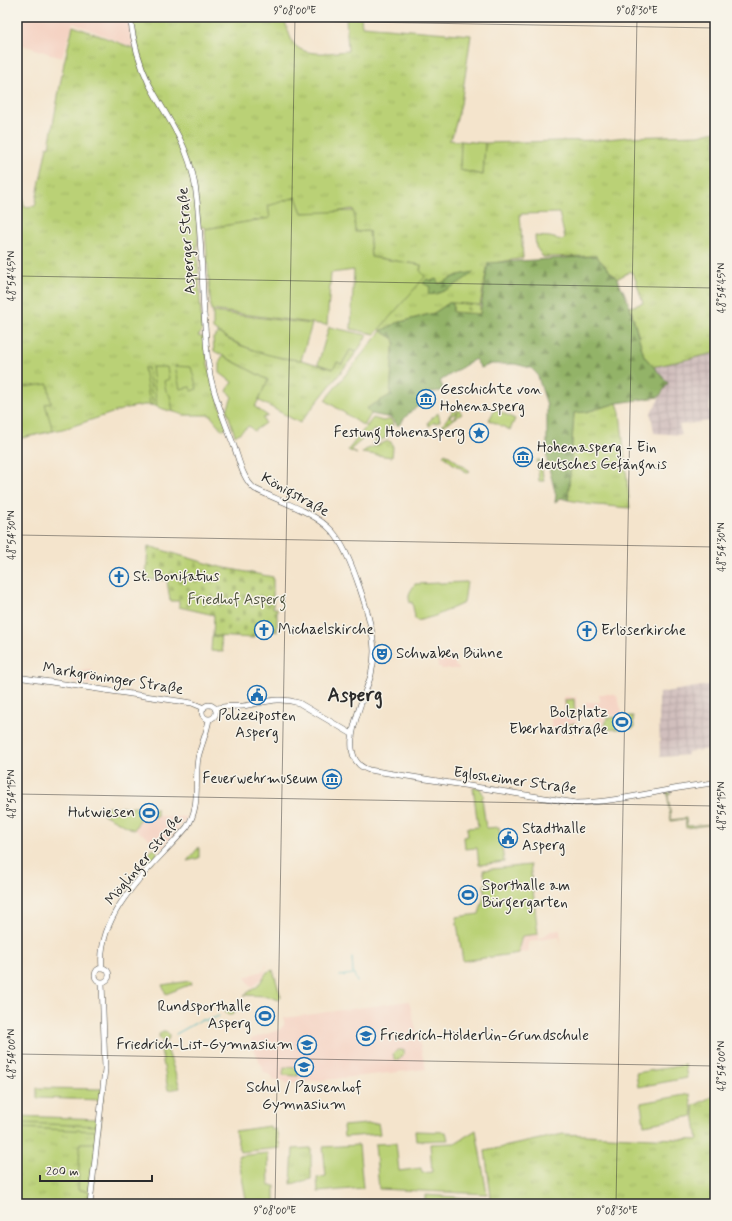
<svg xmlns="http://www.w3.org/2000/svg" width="732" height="1221" viewBox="0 0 732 1221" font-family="Mynerve,sans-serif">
<defs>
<pattern id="industrial-grid" width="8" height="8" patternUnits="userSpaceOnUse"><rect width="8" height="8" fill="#d1bfbd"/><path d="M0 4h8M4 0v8" fill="none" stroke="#b4a4a3"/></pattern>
<pattern id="grass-tufts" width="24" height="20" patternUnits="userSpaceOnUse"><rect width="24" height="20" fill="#bad176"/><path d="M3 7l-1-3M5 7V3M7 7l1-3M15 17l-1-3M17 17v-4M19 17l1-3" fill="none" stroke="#a0b466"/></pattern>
<pattern id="forest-firs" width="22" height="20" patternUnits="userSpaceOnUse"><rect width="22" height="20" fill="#93b367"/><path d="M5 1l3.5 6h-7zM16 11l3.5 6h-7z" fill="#789255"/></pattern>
<pattern id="cemetery-stones" width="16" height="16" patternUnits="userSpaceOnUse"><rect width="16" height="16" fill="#bad176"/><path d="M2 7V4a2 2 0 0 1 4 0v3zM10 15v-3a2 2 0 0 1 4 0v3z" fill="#a0b466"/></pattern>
</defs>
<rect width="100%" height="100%" fill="#f7f3e8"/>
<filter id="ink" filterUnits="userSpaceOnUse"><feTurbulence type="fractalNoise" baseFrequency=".025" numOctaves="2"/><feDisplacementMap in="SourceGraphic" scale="8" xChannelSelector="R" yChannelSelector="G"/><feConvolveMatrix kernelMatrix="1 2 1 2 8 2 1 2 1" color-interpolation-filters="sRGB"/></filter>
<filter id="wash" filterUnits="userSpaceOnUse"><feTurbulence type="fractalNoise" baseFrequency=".012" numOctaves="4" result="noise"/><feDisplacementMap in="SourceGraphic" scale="16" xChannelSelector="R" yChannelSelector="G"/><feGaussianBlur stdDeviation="0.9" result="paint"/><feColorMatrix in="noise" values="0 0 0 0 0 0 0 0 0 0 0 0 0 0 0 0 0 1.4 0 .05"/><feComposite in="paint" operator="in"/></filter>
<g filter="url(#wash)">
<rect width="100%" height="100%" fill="#f4e4cc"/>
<path fill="#f5d2c2" d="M17,17h111l5,30 -60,-24 -11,35 -45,-15z
M452,653l4,14h2l1,2h-18v-2h-3l-1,-8h8v-4z
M93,669l-3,16 -21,-4 1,-8z
M599,694h15l3,2 6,19 -17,1 -4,15 -20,1 -2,-2 1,-3h6l7,-4 2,-8v-3h-2l-3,-4 -7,-2 2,-4h14z
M569,696l4,2 3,-2v35l-2,2 -23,2v-17l14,-2v-2h-4l3,-2v-15z
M141,817l16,-1 30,1 -25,31 -18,-13 -10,-5z
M560,930l1,16 -2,-9 -31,5 1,9 -10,2v-6l3,-11 16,-2 1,5 12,-8z
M265,965h2l-4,12 -11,11 -7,-11 20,-7z
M409,1001l17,68 -140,15 -1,-3 -12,-1 -1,-4 -8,-4 -14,-33 29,-9 5,-5v-7z"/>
<path fill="url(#industrial-grid)" d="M715,353v50l-5,-1v19l-31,4 3,10 -28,-2 -3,-20 17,-30 -15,-16z
M715,684v64l-27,4v3l-28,2 -1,-64z"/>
<path fill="url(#grass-tufts)" stroke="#727e50" d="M130,17h153c4,8 5,16 9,24 10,18 40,11 56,10l-2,-34h15l1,9 109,9 -10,69 -9,33 -3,3 12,1 -1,29 23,5 2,-32 113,-3 29,-3 72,-2 16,-4v222l-62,14 -9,-11 -14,-49 13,-4 -8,-25 -4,-7 -14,8 -21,-23 -53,1 -7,-10 -1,-11 15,1 12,3 3,-2 -6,-25 -39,1 3,44 -35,6 -8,41 -31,-2 -15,10 -37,10 -16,8 -2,-2 40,-46 2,-18 -50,-8 -2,-26 -14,1 -2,-23 -24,4h-27l-6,-15 -25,20 -66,11 -1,-2h-5l-2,21 5,84 -4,4 8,2 2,27 19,63 -5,2 -12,-15h-26l-32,-10h-8l-17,3 -60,20 -50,11v-281l2,-3 5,52 11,-1 12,-60 2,1 15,-84 9,-37 63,23z
M219,333l20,12 42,13 20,2 32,9 4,-7 5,2 8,-14 7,2 -57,71 -42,-23 10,-20 -54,-29 -1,-13z
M617,403l3,9 10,96 -45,-4v-1l-17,-3 6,-88h12z
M454,409l2,4 -6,3 2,3 4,-3 2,-7 4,5 -21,13z
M438,413l2,8 -4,2 -2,-1 -4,4h-1l-1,-4z
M373,418l10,3 8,-2 2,6 -3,1 -4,9 2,2 -17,7 8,-8 -4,-7 -24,20 6,5 -9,-4z
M388,441l3,1 2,5 -1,10 -30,-4 3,-3z
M445,453l25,18 -2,2 -16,-10 -9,-8z
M537,460h3l4,21h-5z
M667,792h3l1,2 -3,1 3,25 15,-2 1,8 28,-2 -29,4 -1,-9 -14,2z
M225 1010a5 5 0 1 1 10 0a5 5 0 1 1-10 0Z
M159 1036a5 5 0 1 1 10 0a5 5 0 1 1-10 0Z
M165,1042l15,46 -12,2 -8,-46z
M715,1095v109h-223l-7,-53 78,-17 135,6 -5,-34z
M17,1116l84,3 -11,85h-73z
M311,1148v31l-20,5 2,-35z
M425,1195l62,4 1,5 -63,-1z"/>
<path fill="url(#forest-firs)" stroke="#5f6f49" d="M596,256l21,23 7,13 6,15 14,49 24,27 -9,14 -42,6 -31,9 -12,1 -6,87 -7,-2 -6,4 1,-7 -9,-34v-56l-10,-31 -6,-6 -16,-4h-24l-10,4 -6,-9 -35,22 3,7 -2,3 -9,1 -13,9 1,4 -10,7 -12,14 -6,-8 -21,-4 -5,-6 24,-13 3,-47 2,-4 -1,-5 -13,-8 16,-8 37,-10 15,-10h4v9l27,2 8,-51z
M474,272c-8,7 -37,26 -46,22l2,-7 -7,-4 4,-4 4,2 5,-2 3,5 19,-9z"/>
<path fill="url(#cemetery-stones)" stroke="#727e50" d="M453,303l27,2v9l-27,-2z
M148,546l72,21 53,10v31h4v24l-3,-1 -4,-8h-15l-1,15 -41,-2 1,-21 -35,-8v-6h-9l-3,-21 -21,-1z"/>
<path fill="#bad176" stroke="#727e50" d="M461,141l24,2 -2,32 -23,-5z
M296,197l6,16 52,-2 1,21 14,-1 2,26 50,8 -1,5 5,7 -50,57 -24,-5 3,-59 -23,3 -4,52 -116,-15 -6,-81 65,-11 -2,-12z
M213,312l99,12 -11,36c-32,-2 -62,-13 -88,-31z
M329,327l38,8 -10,17 -7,-2 -8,14 -5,-2 -4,7 -15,-5z
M381,331l13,8 1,5 -2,4 -3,47 -23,13 4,6 -7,12 -39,-26z
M223,356l45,24 -13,27 13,9 -5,2 2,5 -11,8 -5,-5 -14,10 -8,-26 5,-13 -5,-6 5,-9 -12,-9v-13z
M175,366l16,1 6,22 -6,2 -1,-4 -10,2z
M152,367h15l2,12 -5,2 2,10 4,4 3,17 -16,-5z
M144,368h4l5,37h-3z
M48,384l3,19 -6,1 8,27 -36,8v-51z
M495,409l20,10 -5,11 -21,-10z
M467,582l-3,21 -29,13 -18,5 -3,-3 1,-1 -3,-15 -2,1c-3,-10 1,-12 5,-19z
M212,636l8,1 3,15 -12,-1z
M574,699l1,16 -8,2 -2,-17z
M633,716l1,12 -30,2 3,-12z
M575,723v8l-8,1v-7z
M473,787l7,1 4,8 -2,2 4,30 13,-1 5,35 -25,3 -2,-17 -12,1 -1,-12 4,-1 -1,-8 11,-1z
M103,807h38l1,2h15v8h-16l-7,13 -33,-17z
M199,847v11l-12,3z
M153,848l5,5 -6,10 -6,-6z
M530,865l8,69 -16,2 -3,11v6l-56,8 -7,-44 23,-3 6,-22 -1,-7h3l-4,-15z
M273,970l8,27 -3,3 -11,-4 -23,-1 14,-9 9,-14z
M190,981l1,3 -25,10 -4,-9z
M397,1050h7v4l-5,6h-4l-2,-6z
M685,1065l2,13 -49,9 -2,-14z
M284,1067l14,1v8l-15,-1z
M37,1088l67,1 -1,11 -66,-2z
M690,1094l3,22 -49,9 -3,-22z
M17,1123l83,3 -1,5 -82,-3z
M378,1123l2,11 -36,3 -1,-11z
M270,1126l1,4 5,-1 4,19 -40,4 -5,-21z
M476,1130l11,64 -108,-5 -4,-45 21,-1 3,28 22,-3 1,5 10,-1 -2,-28 25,-1z
M415,1131l31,1 2,8 -32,1z
M80,1143h17l-6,48 -13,-1z
M359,1145l4,43 -45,4 -1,-14 9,-2 -3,-29z
M268,1153l1,33h6v18h-28l-9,-48z"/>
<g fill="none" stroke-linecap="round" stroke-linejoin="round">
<path stroke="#47b6bf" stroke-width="1" d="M352,958l1,14 4,10
M340,976l13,-2
M176,1034l25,-14h8l10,-4"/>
</g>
</g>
<g filter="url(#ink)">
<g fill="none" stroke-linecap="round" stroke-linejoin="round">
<g stroke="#494743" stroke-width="6">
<path id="secondary" d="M130,17c3,23 9,46 19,67 23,43 43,64 48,116 4,38 5,76 7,114 2,20 2,41 6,61 5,24 15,48 24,71 5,14 9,34 21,43 24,12 60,23 77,42 19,21 41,91 42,120 0,8 -1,16 -3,24 -6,22 -39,84 -2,95l207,33c47,-1 93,-16 139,-20
M17,677l175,26 12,5
M202 712a7 7 0 1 1 14 0a7 7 0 1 1-14 0Z
M215,709c9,-4 19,-2 28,-3 21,-3 34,-10 56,-3l53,31
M95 975a7 7 0 1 1 14 0a7 7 0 1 1-14 0Z
M102,968c-6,-58 52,-102 85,-141 14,-21 7,-45 11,-69 3,-13 9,-25 11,-39
M90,1204l15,-135 -3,-87"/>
</g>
<use href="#secondary" stroke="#fff" stroke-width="5"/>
</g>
</g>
<path fill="none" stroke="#2b2b2b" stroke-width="1" stroke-opacity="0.45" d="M62,17l653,11M17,276l698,12M17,535l698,12M17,794l698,12M17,1054l698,12M275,1204l20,-1187M616,1204l21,-1187"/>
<defs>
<g id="museum-ring" transform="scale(1)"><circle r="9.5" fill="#f7f3e8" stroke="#1f6fb2" stroke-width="1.5"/><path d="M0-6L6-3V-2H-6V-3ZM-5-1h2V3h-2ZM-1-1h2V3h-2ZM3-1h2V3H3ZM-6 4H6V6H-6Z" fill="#1f6fb2"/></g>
<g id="sight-ring" transform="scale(1)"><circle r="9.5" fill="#f7f3e8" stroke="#1f6fb2" stroke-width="1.5"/><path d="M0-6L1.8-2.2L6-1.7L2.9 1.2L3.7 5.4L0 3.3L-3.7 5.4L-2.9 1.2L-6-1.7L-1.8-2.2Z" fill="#1f6fb2"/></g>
<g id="church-ring" transform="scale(1)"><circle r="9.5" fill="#f7f3e8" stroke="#1f6fb2" stroke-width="1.5"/><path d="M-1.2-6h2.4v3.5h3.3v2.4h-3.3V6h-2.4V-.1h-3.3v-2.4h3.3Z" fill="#1f6fb2"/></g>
<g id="theatre-ring" transform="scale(1)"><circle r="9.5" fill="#f7f3e8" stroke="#1f6fb2" stroke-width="1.5"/><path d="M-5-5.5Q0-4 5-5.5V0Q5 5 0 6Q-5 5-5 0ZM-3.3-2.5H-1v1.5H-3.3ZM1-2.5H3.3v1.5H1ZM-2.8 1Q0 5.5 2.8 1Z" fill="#1f6fb2"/></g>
<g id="civic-ring" transform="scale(1)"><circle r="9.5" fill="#f7f3e8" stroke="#1f6fb2" stroke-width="1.5"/><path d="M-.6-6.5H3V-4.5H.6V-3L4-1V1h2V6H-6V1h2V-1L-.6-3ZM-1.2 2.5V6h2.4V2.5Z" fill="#1f6fb2"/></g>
<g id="stadium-ring" transform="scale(1)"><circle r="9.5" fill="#f7f3e8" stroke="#1f6fb2" stroke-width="1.5"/><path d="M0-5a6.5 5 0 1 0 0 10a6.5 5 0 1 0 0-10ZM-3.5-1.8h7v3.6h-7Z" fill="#1f6fb2"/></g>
<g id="school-ring" transform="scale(1)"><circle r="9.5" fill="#f7f3e8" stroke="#1f6fb2" stroke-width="1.5"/><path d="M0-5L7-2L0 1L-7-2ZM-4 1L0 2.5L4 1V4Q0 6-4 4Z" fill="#1f6fb2"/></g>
</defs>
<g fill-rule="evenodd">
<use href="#museum-ring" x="426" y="399"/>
<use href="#sight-ring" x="479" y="433"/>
<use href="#museum-ring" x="523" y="457"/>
<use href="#church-ring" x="119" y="577"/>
<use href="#church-ring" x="264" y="630"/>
<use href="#church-ring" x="587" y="631"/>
<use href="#theatre-ring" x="382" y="654"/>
<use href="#civic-ring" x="257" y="695"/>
<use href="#stadium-ring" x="622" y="722"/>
<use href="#museum-ring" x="332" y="779"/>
<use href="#stadium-ring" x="149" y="813"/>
<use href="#civic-ring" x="508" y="838"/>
<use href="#stadium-ring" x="468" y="895"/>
<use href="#stadium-ring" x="265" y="1016"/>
<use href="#school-ring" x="366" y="1036"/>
<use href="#school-ring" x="307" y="1045"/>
<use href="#school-ring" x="304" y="1067"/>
</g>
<g text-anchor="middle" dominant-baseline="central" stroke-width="3" stroke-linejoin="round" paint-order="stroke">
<g font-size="15" fill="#2b2b2b" stroke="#f7f3e8">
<text transform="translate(187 241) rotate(-94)">Asperger Straße</text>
<text transform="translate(295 495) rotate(29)">Königstraße</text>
<text transform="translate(113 679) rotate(9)">Markgröninger Straße</text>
<text transform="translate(515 781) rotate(8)">Eglosheimer Straße</text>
<text transform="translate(144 860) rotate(-51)">Möglinger Straße</text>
</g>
<g font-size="15" fill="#2b2b2b" stroke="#f7f3e8" text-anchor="start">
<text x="440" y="390">Geschichte von<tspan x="440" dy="17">Hohenasperg</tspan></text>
<text x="465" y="433" text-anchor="end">Festung Hohenasperg</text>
<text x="537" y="448">Hohenasperg - Ein<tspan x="537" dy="17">deutsches Gefängnis</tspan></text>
<text x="133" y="577">St. Bonifatius</text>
<text x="278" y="630">Michaelskirche</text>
<text x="601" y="631">Erlöserkirche</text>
<text x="396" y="654">Schwaben Bühne</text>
<text x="608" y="713" text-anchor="end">Bolzplatz<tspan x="608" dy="17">Eberhardstraße</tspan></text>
<text x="257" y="716" text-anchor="middle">Polizeiposten<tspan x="257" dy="17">Asperg</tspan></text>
<text x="318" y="779" text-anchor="end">Feuerwehrmuseum</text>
<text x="135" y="813" text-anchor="end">Hutwiesen</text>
<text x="522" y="829">Stadthalle<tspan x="522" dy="17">Asperg</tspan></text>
<text x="482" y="886">Sporthalle am<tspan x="482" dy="17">Bürgergarten</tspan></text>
<text x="251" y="1007" text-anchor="end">Rundsporthalle<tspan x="251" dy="17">Asperg</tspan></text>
<text x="380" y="1036">Friedrich-Hölderlin-Grundschule</text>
<text x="293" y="1045" text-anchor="end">Friedrich-List-Gymnasium</text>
<text x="304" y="1088" text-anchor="middle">Schul / Pausenhof<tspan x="304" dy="17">Gymnasium</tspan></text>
</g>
<g font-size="15" fill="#4f543e" stroke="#f7f3e8">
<text x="237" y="600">Friedhof Asperg</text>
</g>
<g font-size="19" font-weight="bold" fill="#2b2b2b" stroke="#f7f3e8">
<text x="355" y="695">Asperg</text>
</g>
</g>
<rect width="732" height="1221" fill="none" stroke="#f7f3e8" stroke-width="44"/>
<path d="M40 1175v6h112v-6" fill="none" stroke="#2b2b2b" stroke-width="2"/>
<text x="46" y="1175" font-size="12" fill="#2b2b2b" stroke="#f7f3e8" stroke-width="3" paint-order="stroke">200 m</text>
<rect x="22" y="22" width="688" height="1177" fill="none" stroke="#2b2b2b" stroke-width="1.5"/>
<g font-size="10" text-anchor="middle" fill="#2b2b2b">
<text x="295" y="14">9°08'00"E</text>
<text x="637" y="14">9°08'30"E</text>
<text transform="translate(11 276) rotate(-90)" y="4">48°54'45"N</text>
<text transform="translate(721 288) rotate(-90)" y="4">48°54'45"N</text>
<text transform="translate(11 535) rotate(-90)" y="4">48°54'30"N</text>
<text transform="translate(721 547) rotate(-90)" y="4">48°54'30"N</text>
<text transform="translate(11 794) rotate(-90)" y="4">48°54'15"N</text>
<text transform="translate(721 806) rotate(-90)" y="4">48°54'15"N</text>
<text transform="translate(11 1054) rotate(-90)" y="4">48°54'00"N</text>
<text transform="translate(721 1066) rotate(-90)" y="4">48°54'00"N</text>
<text x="275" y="1214">9°08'00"E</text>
<text x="617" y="1214">9°08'30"E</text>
</g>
</svg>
